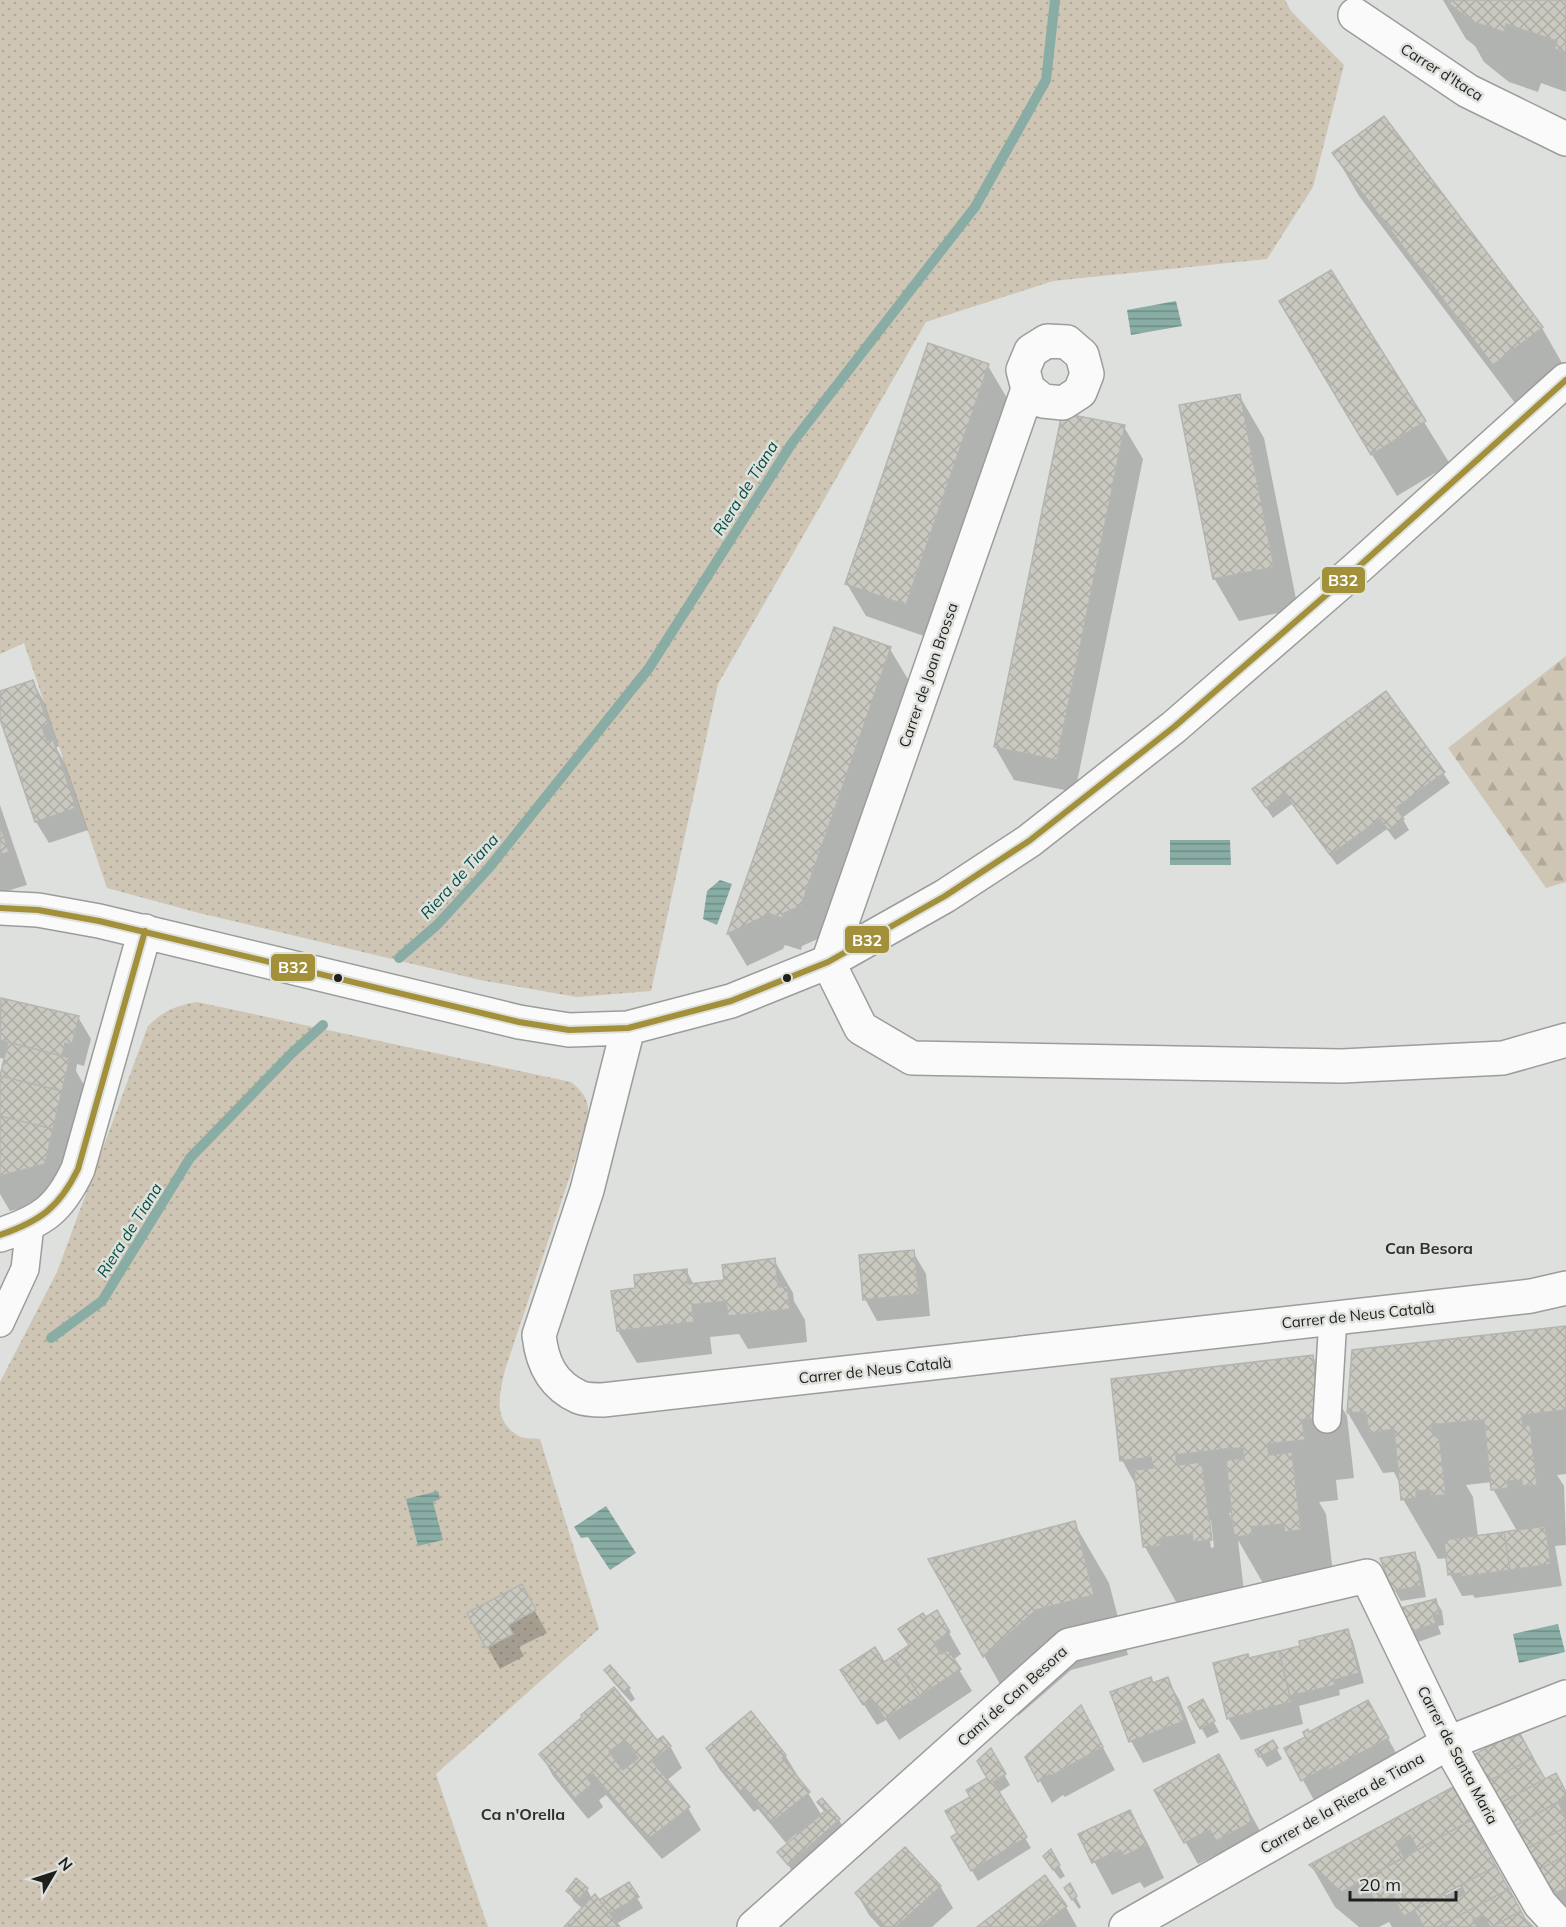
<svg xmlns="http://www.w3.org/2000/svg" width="1566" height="1927" viewBox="0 0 1566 1927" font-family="Mulish,sans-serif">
<defs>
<pattern id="grass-dots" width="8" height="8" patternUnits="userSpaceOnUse" patternTransform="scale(1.5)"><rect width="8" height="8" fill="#cfc5b4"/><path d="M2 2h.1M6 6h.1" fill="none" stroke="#b1a99a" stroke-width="1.8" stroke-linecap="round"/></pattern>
<pattern id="forest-firs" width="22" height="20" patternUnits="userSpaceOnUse" patternTransform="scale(1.5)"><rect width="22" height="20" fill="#cfc5b4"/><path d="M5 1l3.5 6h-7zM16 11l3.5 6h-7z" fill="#b1a99a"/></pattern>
<pattern id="water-rules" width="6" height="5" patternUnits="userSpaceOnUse" patternTransform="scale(1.5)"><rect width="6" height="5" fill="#89ada5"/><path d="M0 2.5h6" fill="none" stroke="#6f8c86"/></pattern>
<pattern id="building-cross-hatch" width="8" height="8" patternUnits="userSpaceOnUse" patternTransform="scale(1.5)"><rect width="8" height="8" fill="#c9c9c0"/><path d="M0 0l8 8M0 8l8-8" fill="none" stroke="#acaca5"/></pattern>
</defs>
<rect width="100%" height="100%" fill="#dee0dd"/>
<path fill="url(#grass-dots)" d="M0,0h1285l6,11 53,54 -31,122 -46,72 -214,22 -127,41 -208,362 -67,307 -74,6 -97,-17 -281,-67 -92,-25 -83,-245 -24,11z
M197,1002l374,80c17,14 19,22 16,43l-82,245c-6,25 -13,53 16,67 5,2 13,1 19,2l59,190 -163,145 52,153h-488v-545l57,-110 91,-246c15,-15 29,-21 49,-24z"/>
<path fill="url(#forest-firs)" d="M1566,656v226l-20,6 -98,-140z"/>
<path fill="url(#water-rules)" d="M1176,301l6,25 -51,9 -4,-25z
M1170,840h60l1,25h-61z
M720,880l12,4 -15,41 -14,-6 4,-28z
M438,1491l2,8 -7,3 10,38 -25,6 -12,-47z
M606,1506l30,47 -26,17 -22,-33 -7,1 -7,-11z
M1558,1624l7,28 -46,11 -6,-29z"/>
<path fill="#0003" fill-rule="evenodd" d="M1443,0h123v92l-25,-9 -3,9 -29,-10 -25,-20 -9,-16 -9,-7z
M1334,153l208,175 24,42 -48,37 -159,-211z
M1331,272l119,192 -53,32 -92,-152z
M988,366l19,32 -83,238 -58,-20 -19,-32z
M1239,395l25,43 34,171 -59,12 -25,-43z
M1124,427l19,32 -68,333 -61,-12 -19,-33z
M835,629l55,20 19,32 -89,257 -18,8 -1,4 -16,-5 -2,4 -36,17 -19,-32z
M33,682l12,22 14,42 -3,2 9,15 23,67 -39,13 -13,-21 -36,-108v-21z
M1386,693l64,90 -48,35 7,12 -14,10 -8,-11 -50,36 -45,-61 -19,14 -13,-19z
M0,805l27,80 -27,8z
M3,1000l75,17 13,22 -7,27 -7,-2 -1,7 12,21 -25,105 -53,14 -10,-17v-108l6,-27 -6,-1v-48z
M913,1252l13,22 4,42 -53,5 -12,-22z
M774,1260l19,33 1,8 11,19 2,22 -59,7 -9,-15 -29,3 2,17 -75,9 -19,-32 18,-42 50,-19 8,15 32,-4z
M1566,1328v146l-9,1 7,11 2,59 -11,1 7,40 -87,12 -2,-3 -11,1 -12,-22 -2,-16 -10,1 -35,-60 -2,-13 -7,-14 -11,1 -35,-60 5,-62zM1492,1482l1,7 24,42 -39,6 -5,-40 -7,-12z
M1312,1356l35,60 7,62 -18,2 2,20 -19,2 7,12 9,76 -64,7 -33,-57 7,60 -21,-6 -31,4 1,8 -15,1 -34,-60 -7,-58 -16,-29zM1229,1513h4l1,8zM1207,1517l4,4 3,26 -3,1z
M1074,1523l35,60 19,72 -57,15 -53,46 -88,-156z
M1414,1554l6,10 6,33 -25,4 -6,-10z
M521,1586l26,47 -28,14 5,9 -24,13 -31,-55z
M1436,1601l6,10 2,14 -6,1 3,8 -23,8 -6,-11z
M937,1612l24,42 -8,6 19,31 -73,49 -13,-20 -9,5 -35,-54 42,-7 26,-18z
M1347,1630l6,11 11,42 -25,7 1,5 -41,11 4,18 -62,16 -13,-22 21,-58 53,-13z
M606,1670l23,19 6,10 -4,3 -19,-21z
M1167,1679l13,22 16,42 -53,20 -12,-22 22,-57z
M1203,1701l16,31 -12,6 -17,-30z
M584,1718l86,28 12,22 -16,13 22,27 13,22 -39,29 -56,-64 -7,5 4,7 -15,12 -35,-43 -12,-22z
M1380,1724l20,36 -85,42 -29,-53 21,-12 2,-3z
M1093,1729l22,41 -50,27 -2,-2 -11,8 -25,-46z
M1273,1742l9,17 -15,8 -10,-16z
M707,1749l78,6 37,61 3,-3 -6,-11 20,18 6,11 -50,44 -16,-23 19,-16 -2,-2 -10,9 -28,-34 -4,3 -34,-42z
M991,1751l19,34 -12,8 33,55 -53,33 -25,-43 6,-4 30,-56z
M1472,1758l73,23 21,12v123z
M1231,1778l29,53 -3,1 6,12 -33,18 -6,-11 -26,13 -42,-74z
M1453,1789l74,133 4,5h-139l-3,-5 -10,5h-20l-24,-20 -24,-42zM1467,1880l1,3 -25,14v-4z
M1130,1812l18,32 16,34 -20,10 -4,-6 -28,13 -32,-60z
M1051,1852l14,24 -5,3 -9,-12z
M1044,1878l22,29 11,20h-99z
M629,1884l14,24 -27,16 2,3h-52l17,-18 -9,-8 -6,-10 19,-2 5,10 7,2z
M940,1886l13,22 -21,19h-52l-11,-12 -12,-21z
M1070,1886l11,21 -2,2 -7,-10z"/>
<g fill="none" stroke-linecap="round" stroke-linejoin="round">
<path stroke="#89ada5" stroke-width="10" d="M399,958l39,-34 50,-55 161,-201 143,-225 183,-236 71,-127 9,-80
M51,1338l51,-37 88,-143 102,-105 31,-28"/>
</g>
<path fill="url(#building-cross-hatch)" stroke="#b4b5b3" stroke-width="1.5" fill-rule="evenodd" d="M1449,0h117v52l-12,-3 3,-8 -51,-17 -2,8 -31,-10 -26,-20z
M1384,116l159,211 -50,38 -161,-212z
M1331,270l95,151 -55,34 -92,-154z
M928,343l61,21 -83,241 -61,-21z
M1240,394l34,173 -61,12 -34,-174z
M1062,413l63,12 -68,335 -63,-13z
M834,627l57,20 -90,259 -17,7 -2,5 -15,-5 -2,3 -38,18z
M33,680l15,44 -6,3 5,14 6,-2 23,69 -41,14 -35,-103v-28z
M1386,691l59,81 -49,36 8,11 -16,11 -8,-11 -50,36 -45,-61 -19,14 -14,-19z
M0,825l9,27 -9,3z
M1,998l78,18 -7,29 -7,-2 -3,13 -62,-16z
M8,1042l62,16 -8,33 -62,-15z
M0,1076l62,15 -9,38 -53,-13z
M0,1116l53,13 -8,35 -45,12z
M914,1250l5,44 -56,6 -4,-45z
M775,1258l3,29 9,-1 3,23 -62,7 -2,-15 -34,4 2,17 -77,9 -6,-40 24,-3 -1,-13 53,-6 1,15 36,-4 -2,-15z
M1566,1326v84l-44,5 1,11 7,-1 7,60 -15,1v-6l-15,1 1,7 -17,2 -7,-70 -35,3 -18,2 2,11 6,-1 7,60 -15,1 -1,-6 -14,1v7l-15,2 -7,-71 -25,4 -3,-21 -19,1 5,-63z
M1313,1355l7,63 -18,2 3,20 -38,4 2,11 23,-3 9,78 -16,2 -2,-8 -32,3 2,8 -19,2 -8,-77 18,-2 -1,-10 -18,1 -49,6 1,10 25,-3 10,78 -19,2 -1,-8 -32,4 1,8 -18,1 -9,-77 19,-2 -2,-11 -31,4 -9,-82z
M1075,1521l19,74 -58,15 -53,47 -55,-98z
M1545,1526l6,38 -41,6 -6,-38z
M1504,1532l6,38 -49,7 -1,-4 -12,2 -4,-35z
M1415,1552l6,34 -28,5 -13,-33z
M522,1584l14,26 -28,15 5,9 -27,14 -19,-35z
M1436,1599l3,15 -6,2 3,7 -25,9 -11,-24z
M937,1610l13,22 -16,11 7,11 7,-4 13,19 -41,27 -27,-40 16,-11 -11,-16 25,-16 3,4z
M1348,1629l11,44 -25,7 1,5 -45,11 -11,-45 21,-5 -1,-5z
M875,1647l9,15 9,-6 27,40 -35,23 -13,-20 -9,6 -23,-35z
M1279,1651l12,51 -64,17 -14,-56 35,-9 1,4z
M610,1665l20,23 -6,5 -20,-23z
M1151,1677l2,6 15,-6 16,44 -55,21 -19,-50z
M614,1687l43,53 6,-4 8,10 -19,15 38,46 -42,32 -55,-65 -6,4 5,6 -17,14 -36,-44 43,-37 -1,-2zM624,1741l14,17 -15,12 -14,-18z
M1203,1699l12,22 -15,8 -12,-22z
M1368,1700l21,38 -60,32 -1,-4 -27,15 -17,-33 21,-11 -2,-5 5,-3 1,3z
M1081,1705l22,42 -52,29 -1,-2 -12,8 -13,-25z
M751,1711l35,44 -4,3 28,34 -38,30 -27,-34 -5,3 -34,-43z
M1518,1730l15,28 -48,25 -15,-26z
M1273,1740l5,8 -19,9 -4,-7z
M991,1748l15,26 -13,8 34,55 -56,34 -20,-34 6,-4 -12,-22 25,-14 -4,-7 21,-12 -10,-17z
M1219,1754l29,55 -2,1 6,12 -36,19 -6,-11 -26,13 -30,-53z
M1533,1758l12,21 -48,26 -12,-22z
M1556,1773l10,19v5l-56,32 -13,-24z
M1453,1787l18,33 -53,30 -8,-15 -14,8 8,14 -62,35 -33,-27z
M822,1798l18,21 -52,46 -11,-13 48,-41 -8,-9z
M1558,1802l8,15v10l-43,24 -13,-22z
M1130,1810l17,35 -23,11 -4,-6 -28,13 -14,-29z
M1471,1820l25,46 -92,50 -12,-21 -16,8 -13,-23z
M1566,1827v28l-31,17 -12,-21z
M905,1847l36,39 -45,41h-10l-31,-34z
M1051,1849l9,16 -7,5 -10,-14z
M1566,1855v33l-18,9 -13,-25z
M1496,1866l13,23 -71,38h-14l-10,-17 30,-16 5,8 16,-8 -4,-9z
M1045,1875l22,31 -28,21h-62z
M576,1878l12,10 -10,12 -12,-9z
M629,1882l10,15 -29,16 -11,-13z
M1070,1883l7,13 -5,4 -8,-12z
M1509,1889l12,22 -29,16h-2l-7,-12 -10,5 4,7h-39z
M595,1894l25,33h-56l10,-11z
M1521,1911l4,8 8,8h-41z"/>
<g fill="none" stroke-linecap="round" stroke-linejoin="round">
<g stroke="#9c9d9b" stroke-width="30">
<path id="pedestrian" d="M0,1323l25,-54 5,-44
M1327,1419l6,-102"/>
</g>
<g stroke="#9c9d9b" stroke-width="36">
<path id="minor" d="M1355,15l113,76 98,48
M1028,389l15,12 20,2 17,-11 7,-18 -5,-19 -15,-13 -20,-1 -16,10 -8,19 5,19 -200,573 33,66 51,30 430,8 161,-8 63,-18
M0,908l38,2 61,11 420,101 50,8 59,-2 103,-27 97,-39 117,-66 84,-55 145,-114 182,-158 210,-189
M628,1028l-41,162 -48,145c3,28 13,50 40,62 7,3 16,3 24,3l928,-104 35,-8
M0,1235c42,-14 59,-25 78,-66l67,-238
M754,1927l315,-282 298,-69 81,167 92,161 21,23
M1126,1927l322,-184 118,-46"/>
</g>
<use href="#pedestrian" stroke="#fafafa" stroke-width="27"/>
<use href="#minor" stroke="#fafafa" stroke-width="33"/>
<g stroke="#dee1dc" stroke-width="10">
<path id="bus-1" d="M0,908l38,2 61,11 420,101 50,8 59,-2 103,-27 97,-39 117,-66 84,-55 145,-114 182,-158 210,-189
M0,1235c40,-14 59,-27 78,-66l67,-238"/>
</g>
<use href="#bus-1" stroke="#a2903b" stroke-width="6"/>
</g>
<g fill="#1f201e" stroke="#dee1dc" stroke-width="2">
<circle cx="338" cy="978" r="5"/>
<circle cx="787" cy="978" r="5"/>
</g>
<g text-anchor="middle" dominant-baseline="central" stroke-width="5" stroke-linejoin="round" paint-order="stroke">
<g font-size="15" fill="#1f201e" stroke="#dee1dc">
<text transform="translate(1442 72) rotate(32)">Carrer d'Itaca</text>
<text transform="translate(928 675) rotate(-71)">Carrer de Joan Brossa</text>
<text transform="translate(1358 1315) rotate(-6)">Carrer de Neus Català</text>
<text transform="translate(875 1370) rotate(-6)">Carrer de Neus Català</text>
<text transform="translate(1012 1696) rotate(-42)">Camí de Can Besora</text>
<text transform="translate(1458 1755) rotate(62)">Carrer de Santa Maria</text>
<text transform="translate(1342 1803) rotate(-30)">Carrer de la Riera de Tiana</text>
</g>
<g font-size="16" font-style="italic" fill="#034f45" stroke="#dee1dc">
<text transform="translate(745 488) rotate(-58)">Riera de Tiana</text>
<text transform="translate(459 876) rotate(-48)">Riera de Tiana</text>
<text transform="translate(129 1230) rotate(-58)">Riera de Tiana</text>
</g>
<g font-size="16" font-weight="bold" fill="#30322e" stroke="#dee1dc">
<text x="1429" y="1248">Can Besora</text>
<text x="523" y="1814">Ca n'Orella</text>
</g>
</g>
<g stroke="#dee1dc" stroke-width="2">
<rect x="1321" y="566" width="45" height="28" rx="6" fill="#a2903b"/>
<rect x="844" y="925" width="46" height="29" rx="6" fill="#a2903b"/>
<rect x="270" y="953" width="46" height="29" rx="6" fill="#a2903b"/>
</g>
<g font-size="16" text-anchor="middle" font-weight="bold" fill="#fff">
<text x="1343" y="586">B32</text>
<text x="867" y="946">B32</text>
<text x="293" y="973">B32</text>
</g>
<g transform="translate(54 1873) rotate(51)" stroke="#dee1dc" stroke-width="4.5" paint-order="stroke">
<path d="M0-4.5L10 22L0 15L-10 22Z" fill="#1f201e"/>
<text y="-9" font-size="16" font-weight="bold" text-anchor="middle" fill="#1f201e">N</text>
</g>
<path d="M1350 1891v9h106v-9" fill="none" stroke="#1f201e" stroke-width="3"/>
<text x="1359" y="1891" font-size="18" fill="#1f201e" stroke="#dee1dc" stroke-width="4.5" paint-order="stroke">20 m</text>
</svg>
